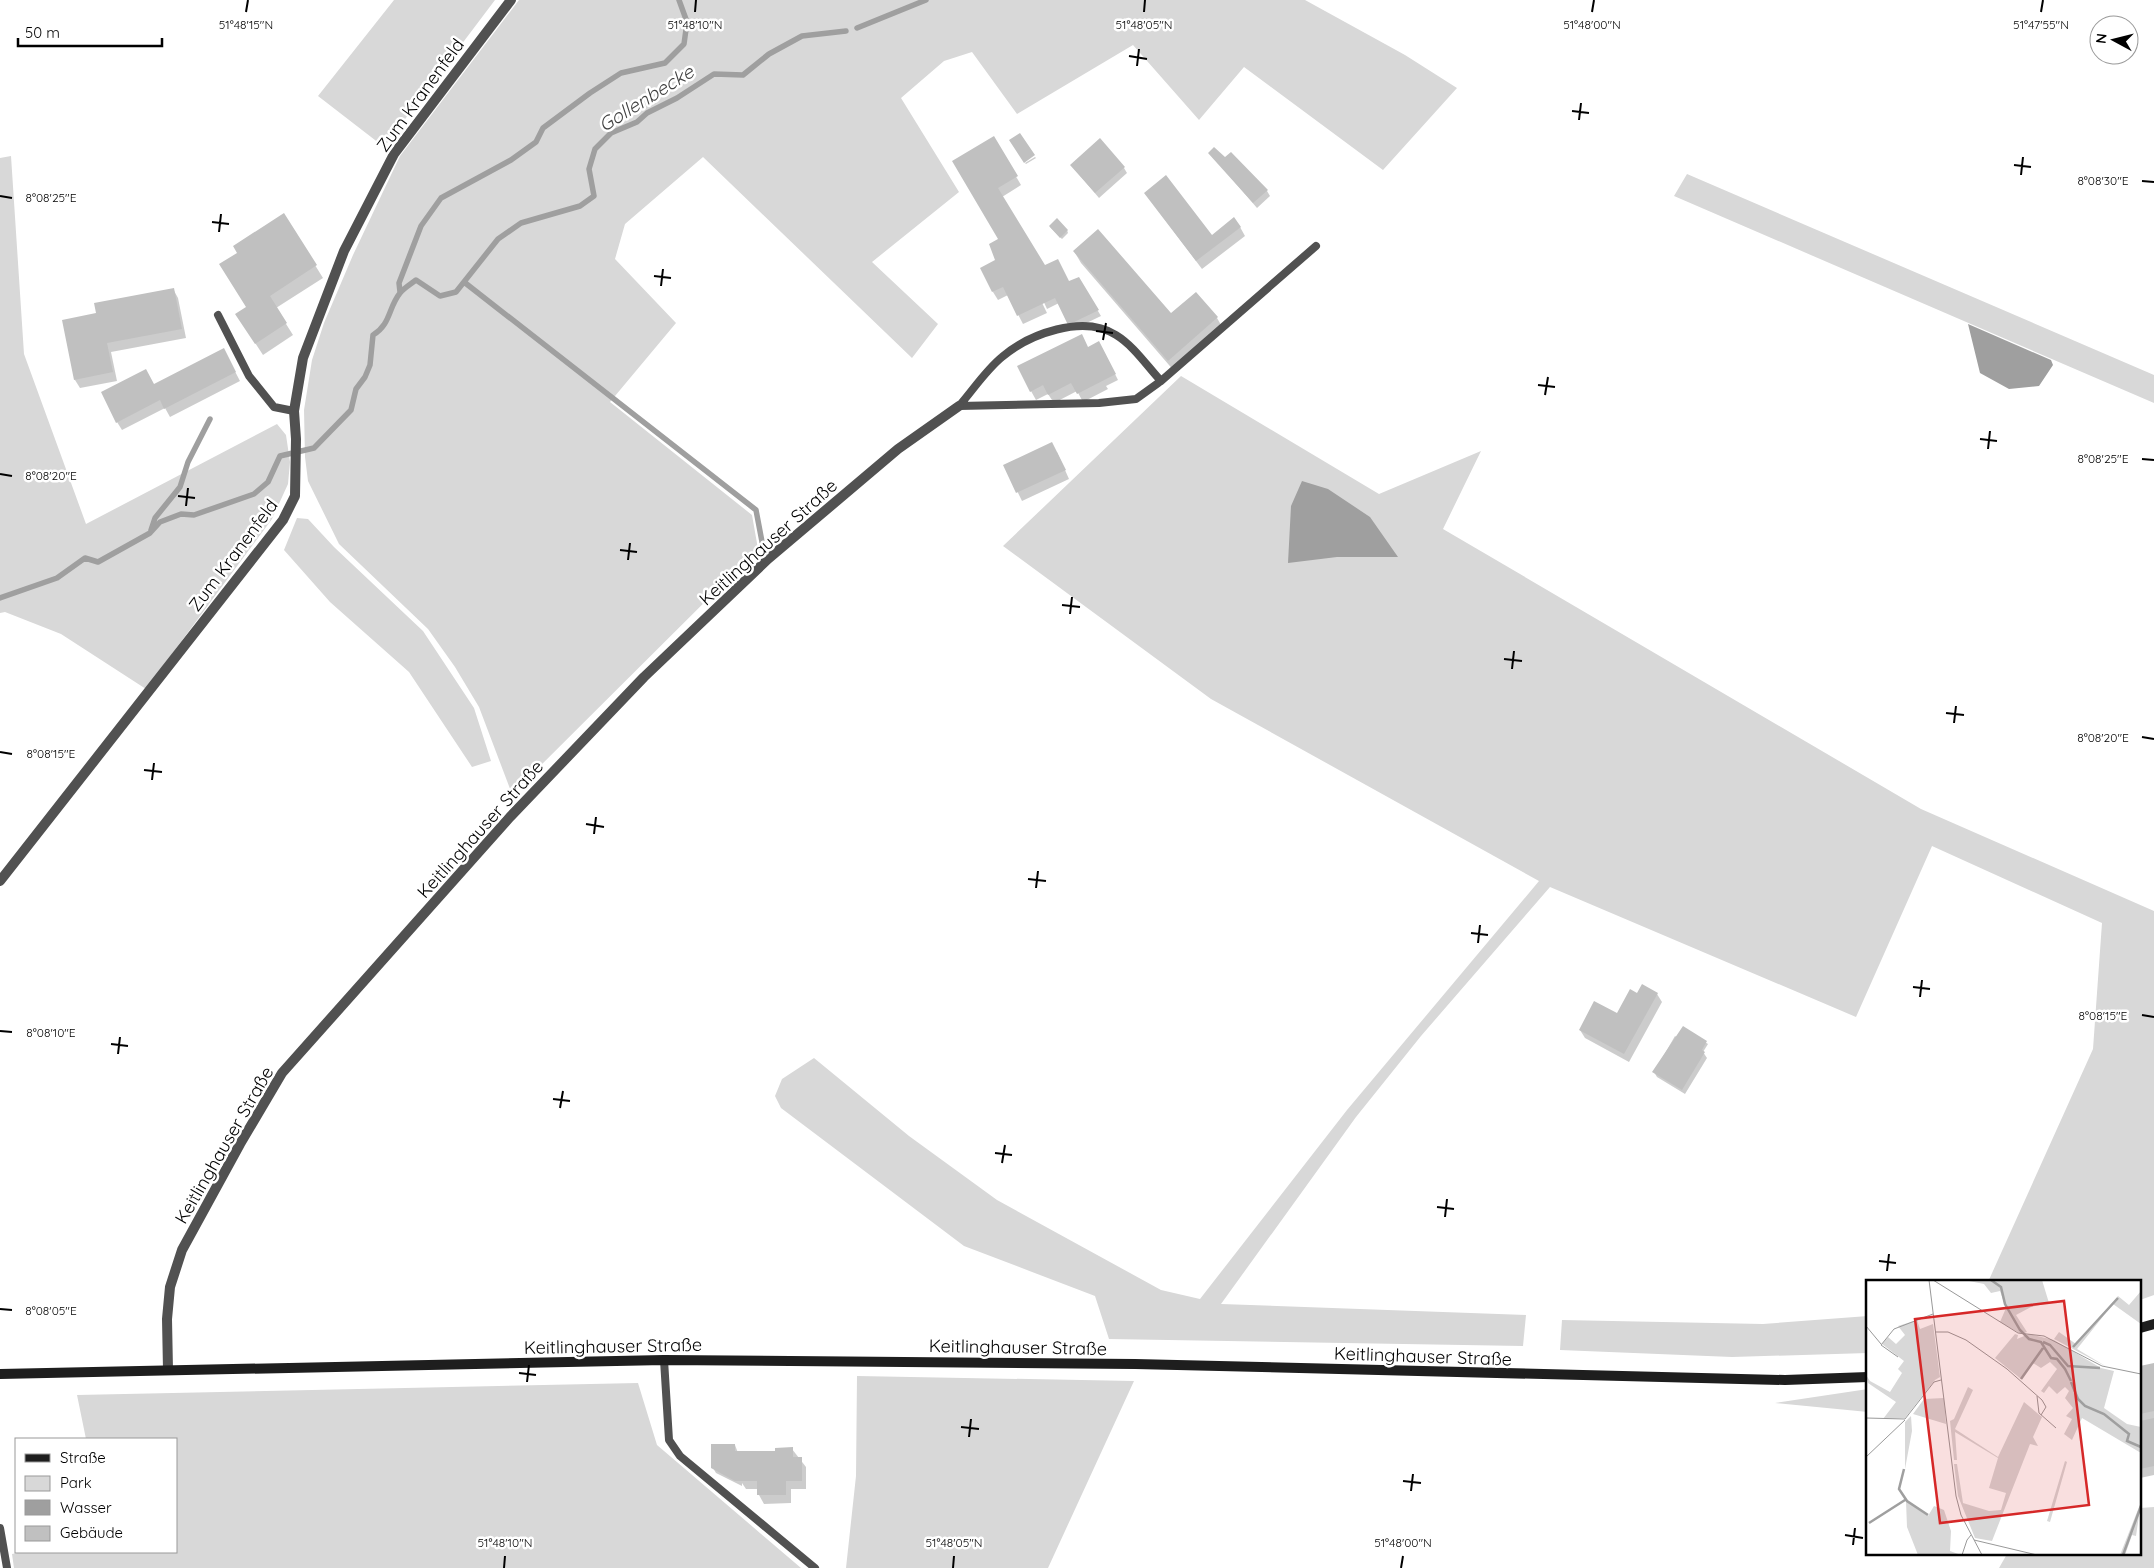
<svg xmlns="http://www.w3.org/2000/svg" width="2154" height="1568" viewBox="0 0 2154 1568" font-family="Quicksand,sans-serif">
<rect width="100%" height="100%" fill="#fff"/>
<path fill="#d8d8d8" d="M394,0h101l-111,147 -66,-51z
M519,0h786l100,55 52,33 -74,82 -139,-103 -45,53 -66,-75 -116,69 -45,-62 -28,9 -43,37 58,94 -87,70 66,62 -26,34 -209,-201 -78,67 -10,35 61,64 -66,79 142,113 6,34 -246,245 -33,-87 -24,-40 -27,-38 -89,-85 -31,-63 -3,-24 -1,-47 8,-50 12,-37 29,-68 47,-99z
M11,156l13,198 62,170 191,-100 9,11 4,27 -2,22 -16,35 -126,170 -85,-55 -56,-22 -5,1v-455z
M1687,174l467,201v28l-480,-207z
M1181,376l198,118 102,-43 -38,78 478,280 233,102v384l-14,5v-18h-152l105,-233 9,-126 -170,-77 -76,171 -306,-130 -129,149 -65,81 -135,187 305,11 -3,31 -414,-7 -14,-43 -131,-50 -183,-138 -6,-12 7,-17 32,-21 95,78 88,64 164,90 39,9 147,-189 192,-229 -328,-182 -208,-153z
M297,518l11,1 26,28 89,84 51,77 17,53 -19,6 -63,-95 -79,-70 -46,-52z
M1868,1316v37l-136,4 -172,-7 2,-30 201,4z
M857,1376l277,5 -86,187h-202l10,-92z
M638,1383l19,62 144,123h-787l-2,-14 12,-2h152v-113h-90l-9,-44z
M1868,1389v23l-93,-9z
M2154,1507v61h-155l8,-14h133v-46z"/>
<path fill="#9f9f9f" d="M1968,324l83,36 2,5 -14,21 -30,3 -29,-16z
M1302,481l26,8 42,28 28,40h-61l-49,6 3,-57z"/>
<path fill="#0003" d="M993,138l28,47 -19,12 43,70 24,16 9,-5 23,38 -29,14 -13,-27 -12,6 -17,-37 -5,-4 22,45 -24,11 -15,-29 -10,5 -5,-8 7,-47z
M1035,157l1,1 -10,6 -1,-1z
M1071,165l53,3 3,5 -28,25z
M1220,165l47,26 3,5 -13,12z
M1145,193l67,43 28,-9 5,9 -43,33z
M284,215l39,63 -47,30 17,27 -30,20 -19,-29 3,-19 -9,-54z
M1050,227l17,3 1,3 -6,6z
M1074,251l97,64 46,3 7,12 -49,42 -94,-109z
M173,289l5,9 8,40 -75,14 6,29 -37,7 -5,-8 22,-66z
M1088,348h14l16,32 -12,6 2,3 -25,13 -6,-11 -23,12 -6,-9 -12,6 -5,-9z
M228,358l12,23 -70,36 -5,-9 -43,22 -5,-8 37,-37z
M1057,452l12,27 -47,22 -17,-35z
M1637,994h20l5,8 -33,60 -44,-24 -5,-8 37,-16z
M1683,1028l25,16 -5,8 4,6 -22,36 -28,-17 -3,-5 21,-36 5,3z
M2154,1364v111l-14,3v-111z
M735,1445l3,8h38l16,-4 14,18v22h-15v14l-27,1 -5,-9v-6h-13l-4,-6v3l-26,-13 -3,-5z"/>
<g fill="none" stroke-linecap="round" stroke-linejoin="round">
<path stroke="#9f9f9f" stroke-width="5.5" d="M857,28l69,-28
M464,282l292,228 7,37
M400,292l-1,-9 22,-57 20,-28 70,-38 25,-18 7,-14 47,-35 31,-20 44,-10 19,-19 3,-22 -8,-22
M151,530l4,-12 25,-31 8,-25 22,-43
M0,598l57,-20 28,-20 13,4 52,-29 10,-11 21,-8 13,1 60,-21 14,-12 12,-26 34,-8 37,-38 5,-21 9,-12 5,-12 3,-30c18,-11 15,-27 27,-42 4,-5 11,-9 16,-13l24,16 16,-4 42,-53 23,-16 59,-17 14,-10 -5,-27 6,-20 16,-16 26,-11 10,-9 30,-15 37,-24 29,1 26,-21 33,-18 44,-5"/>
</g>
<path fill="#c0c0c0" d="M1020,133l15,22 -11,8 -15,-23z
M994,136l24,40 -20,12 47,77 13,-6 11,22 10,-4 20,33 -31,15 -13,-27 -38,18 -14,-29 -11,5 -12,-24 15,-8 -6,-16 9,-5 -46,-78z
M1100,138l25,29 -30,26 -25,-28z
M1214,147l11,10 6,-5 37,38 -15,13 -45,-50z
M1166,175l46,60 22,-18 7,10 -45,34 -52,-68z
M284,213l33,52 -47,31 17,27 -32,21 -20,-30 11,-7 -27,-43 18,-11 -4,-7z
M1057,218l11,12 -8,8 -11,-12z
M1098,229l73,84 25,-21 22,25 -50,44 -95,-110z
M174,288l8,41 -75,14 6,29 -39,8 -12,-60 34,-7 -2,-10z
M1082,334l6,13 11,-6 17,33 -39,20 -6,-11 -23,12 -5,-10 -13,7 -13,-26z
M224,348l12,24 -72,37 -4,-9 -44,23 -15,-31 45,-23 8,15z
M1052,442l14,28 -50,23 -13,-28z
M1642,984l16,9 -34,61 -45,-24 15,-29 23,12 13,-24 7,4z
M1683,1026l24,15 -5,9 3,2 -23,38 -30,-18z
M2154,1363v48l-14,3v-48z
M2154,1418v48l-14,3v-48z
M711,1444h24v7h40v-3l18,-1v10h9v24h-16v14h-29v-14h-22l-24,-13z"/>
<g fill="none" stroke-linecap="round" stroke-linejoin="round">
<path stroke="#515151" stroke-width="8" d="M218,315l31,61 25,31 20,4
M959,406l140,-3 37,-4 25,-18 155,-135
M959,406c14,-16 27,-36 43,-49 27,-23 81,-43 114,-22 18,11 31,31 45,46
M664,1360l5,80 11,16 135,112
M0,1528l7,40"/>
<path stroke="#515151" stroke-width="10" d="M0,881l283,-361 12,-24 1,-57 -2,-28 9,-53 41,-107 50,-97 117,-154
M168,1370l-1,-51 3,-32 12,-37 58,-106 42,-71 228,-256 134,-140 124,-118 130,-110 61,-43"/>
<path stroke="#1e1e1e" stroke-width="10" d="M2140,1328l14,-4
M0,1374l664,-14 471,4 650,16 83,-3"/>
</g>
<path fill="none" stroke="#000" stroke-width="2" d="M246,12l2,-12M695,12l1,-12M1144,12l1,-12M1592,12l2,-12M2041,12l2,-12M1129,56l18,3M1137,66l2,-17M1572,111l17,2M1579,120l2,-17M2014,165l17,2M2021,175l2,-18M2142,181l12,1M0,196l12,2M212,222l17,2M219,232l2,-18M654,276l17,2M661,286l2,-17M1096,331l17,2M1103,340l3,-17M1538,385l17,2M1545,395l3,-18M1980,439l17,2M1988,449l2,-18M2142,459l12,1M0,474l12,2M178,496l17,2M186,506l2,-18M620,550l17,2M628,560l2,-17M1062,605l18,2M1070,614l2,-17M1504,659l18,2M1512,669l2,-18M1946,713l18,2M1954,723l2,-17M2142,737l12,2M0,752l12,2M144,770l18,2M152,780l2,-17M586,824l18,3M594,834l2,-17M1028,879l18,2M1036,888l2,-17M1471,933l17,2M1478,943l2,-18M1913,987l17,2M1920,997l2,-17M2142,1015l12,2M0,1031l12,1M111,1044l17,2M118,1054l2,-17M553,1099l17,2M560,1108l3,-17M995,1153l17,2M1002,1163l3,-18M1437,1207l17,2M1445,1217l2,-18M1879,1261l17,2M1887,1271l2,-17M0,1309l12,1M519,1373l17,2M527,1382l2,-17M961,1427l18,2M969,1437l2,-18M1403,1481l18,2M1411,1491l2,-17M1845,1535l18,3M1853,1545l2,-17M504,1568l1,-12M953,1568l1,-12M1401,1568l2,-12"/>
<g text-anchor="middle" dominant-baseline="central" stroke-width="5" stroke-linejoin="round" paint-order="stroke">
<g font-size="18" fill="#000" stroke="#fff">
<text transform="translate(420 95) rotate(-54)">Zum Kranenfeld</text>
<text transform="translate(768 542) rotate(-42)">Keitlinghauser Straße</text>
<text transform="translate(233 555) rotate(-53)">Zum Kranenfeld</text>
<text transform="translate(480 829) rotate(-48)">Keitlinghauser Straße</text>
<text transform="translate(224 1145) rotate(-60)">Keitlinghauser Straße</text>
<text transform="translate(613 1346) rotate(-1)">Keitlinghauser Straße</text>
<text transform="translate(1018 1347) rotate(1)">Keitlinghauser Straße</text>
<text transform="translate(1423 1356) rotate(2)">Keitlinghauser Straße</text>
</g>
<g font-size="19" font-style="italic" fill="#404040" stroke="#fff">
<text transform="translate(646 98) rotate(-32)">Gollenbecke</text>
</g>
</g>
<g transform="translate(1866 1280)">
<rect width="275" height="275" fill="#fff"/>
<path d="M98,0h78l7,23 -18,4 -15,8 11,17 -6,2 -21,-12 6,-14 -6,-17 -9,2 -7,-9zM275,11v33l-28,-20 -36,45 30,18 -53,-28 5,-7 17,12 42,-48 11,9zM51,40l3,9 13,-5 7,53 -5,3 -30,38 -22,1 13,-17 -28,-19 -2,-8 4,6 20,11 12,-19 -4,-4 6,-8 -22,-17 6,-7 8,7 9,-9 -7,-9zM149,54l3,1 -1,4 12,-5 25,6 47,28 13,3 -10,37 23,16 14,3v26l-59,-35 -10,22 -8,-6 8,-15 -6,-3 7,-8 -8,-10 4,-7 -4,-4 -8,7 -8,-8 -5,7 -3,-2 16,-22 -7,-7 -9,6 -8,-5 -12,16 -26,-21zM102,107l5,3 -18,39 43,28 26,-55 18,15 -9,20 5,9 -8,-2 -38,97 -17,-3 -17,-42 -4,-32h3l6,39 26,8 12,-1 5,-17 -17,-5 9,-30 -43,-26 2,28h-3l-4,-39 4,-2zM78,118l2,26 -33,-10 11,-15zM45,136l1,15 -7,38v-47zM199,181l2,1 -17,60 -3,-1zM40,221l22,15 6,-10 10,4 7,21 -1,20 11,4h-43l-11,-28zM275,222l-5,34 -4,-1 -7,20h-5z" fill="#d8d8d8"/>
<path fill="none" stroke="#9f9f9f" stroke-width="2.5" d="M125,0l10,7 4,17 15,26 9,9 12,3 10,16 6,1 8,10 6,12M177,62l7,3 18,21 32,2M207,67l45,-49M155,99l22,-31M205,102l7,17 7,7 19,8 25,20 -2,7 14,6M38,189l-5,20 8,12 21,14M3,243l36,-23M257,275l18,-49"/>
<path fill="none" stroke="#999" stroke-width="1" d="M63,0l27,216 5,19 21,40M67,0l85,53 26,3 58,30 39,8M0,46l15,18M70,52h12l18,8 41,29 35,31 4,7 -5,8M32,77l-17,-12 13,-16 39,-15M171,116l2,17 17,15M0,138l39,1 29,-37 7,-2M0,177l39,-37M108,260l63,15M96,275l5,-15 4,-5"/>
<path fill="#d62828" fill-opacity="0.15" stroke="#d62828" stroke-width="2.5" d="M198,21l25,204 -149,18 -25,-204z"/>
<rect width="275" height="275" fill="none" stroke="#000" stroke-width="2.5"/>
</g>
<g font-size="12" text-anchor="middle" fill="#000" stroke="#fff" stroke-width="5" stroke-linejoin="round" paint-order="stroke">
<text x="246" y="29">51°48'15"N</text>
<text x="695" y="29">51°48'10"N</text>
<text x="1144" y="29">51°48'05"N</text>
<text x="1592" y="29">51°48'00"N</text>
<text x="2041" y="29">51°47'55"N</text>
<text x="2103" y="185">8°08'30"E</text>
<text x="51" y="202">8°08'25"E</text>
<text x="2103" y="463">8°08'25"E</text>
<text x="51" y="480">8°08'20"E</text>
<text x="2103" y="742">8°08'20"E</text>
<text x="51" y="758">8°08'15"E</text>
<text x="2103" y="1020">8°08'15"E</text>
<text x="51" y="1037">8°08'10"E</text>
<text x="51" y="1315">8°08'05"E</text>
<text x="505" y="1547">51°48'10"N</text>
<text x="954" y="1547">51°48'05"N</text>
<text x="1403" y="1547">51°48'00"N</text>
</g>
<rect x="15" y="1438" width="162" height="115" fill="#ffffff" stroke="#999999"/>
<rect x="25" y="1454" width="25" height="8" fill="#1e1e1e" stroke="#999999"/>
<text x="60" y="1463" font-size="15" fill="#000000">Straße</text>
<rect x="25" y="1476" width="25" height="15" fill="#d8d8d8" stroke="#999999"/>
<text x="60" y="1488" font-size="15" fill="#000000">Park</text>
<rect x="25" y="1500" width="25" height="15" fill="#9f9f9f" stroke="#999999"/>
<text x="60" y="1513" font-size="15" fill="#000000">Wasser</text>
<rect x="25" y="1526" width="25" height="15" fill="#c0c0c0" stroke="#999999"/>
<text x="60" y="1538" font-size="15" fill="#000000">Gebäude</text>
<g transform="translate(2114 40) rotate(277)"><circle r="24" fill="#ffffff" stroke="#999999"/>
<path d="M0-4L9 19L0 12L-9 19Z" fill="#000000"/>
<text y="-8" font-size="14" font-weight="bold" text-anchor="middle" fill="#000000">N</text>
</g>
<path d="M18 38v8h144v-8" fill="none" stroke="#000000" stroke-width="2.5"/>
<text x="25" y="38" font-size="15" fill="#000000" stroke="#ffffff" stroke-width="4" paint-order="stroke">50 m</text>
</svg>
